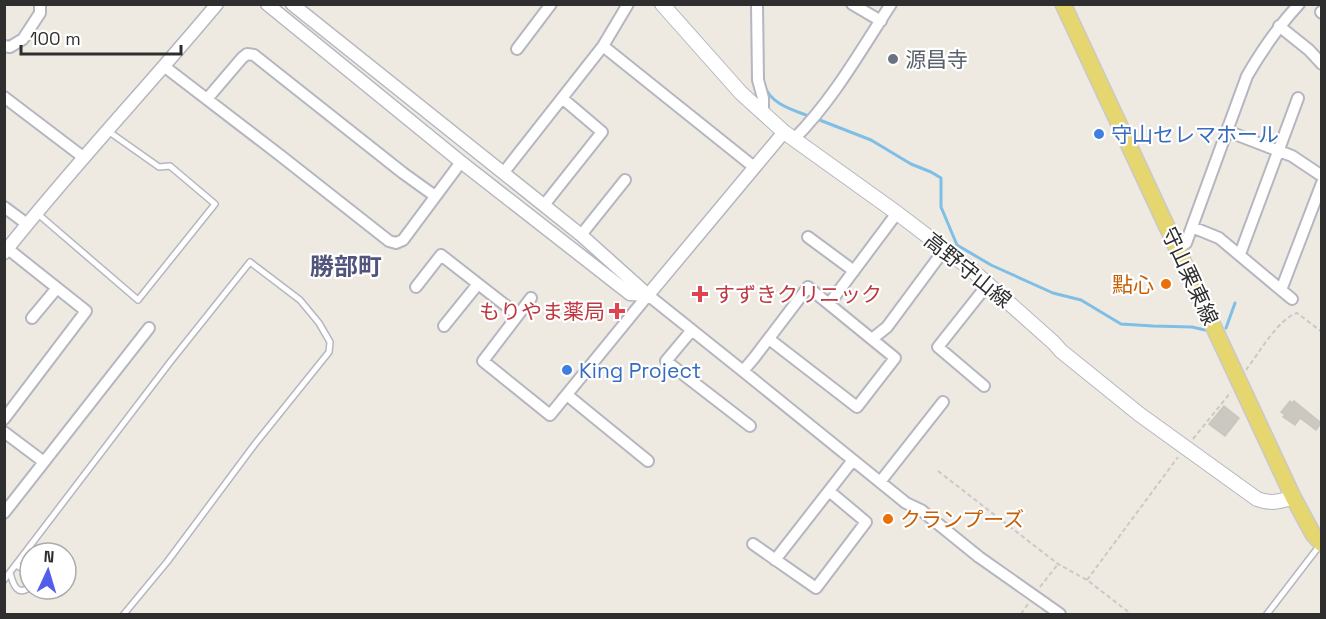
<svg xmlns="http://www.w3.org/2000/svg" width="1326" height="619" viewBox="0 0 1326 619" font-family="'Space Grotesk','Noto Sans JP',sans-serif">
<rect width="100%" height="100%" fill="#eeeae2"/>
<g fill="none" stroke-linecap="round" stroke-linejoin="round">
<path stroke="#7fbfe5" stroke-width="3" d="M765,87c7,18 29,23 46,30
M817,119l54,21 40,24 20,8 10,6v29l16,38 34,20 62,28 28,7 40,24 32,2 39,1 13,3
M1226,328l9,-25"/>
</g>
<path fill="#cac8c0" stroke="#c9c6bb" stroke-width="1.5" d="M1290,401l2,2 2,-2 27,22 -5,7 -16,-12 -5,7 -12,-8 2,-2 -4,-3z
M1224,406l15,12 -14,18 -16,-12z"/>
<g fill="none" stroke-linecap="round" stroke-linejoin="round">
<g stroke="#b5b6c0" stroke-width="8">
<path id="service" d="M38,214l100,86 77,-96 -45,-38 -11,1 -51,-36
M16,565l14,8
M10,573c3,11 7,24 20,14
M4,580l167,-219 79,-99 50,38 19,23 11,19 -1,10 -74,92 -88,118 -43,52
M1267,614l53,-69"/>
</g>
<g stroke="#b5b6c0" stroke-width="14">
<path id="minor" d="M757,4l1,76 5,18v16
M852,4l29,17
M1321,12l1,1
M1279,26l30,24 13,14
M4,46l6,1 13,-8 17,-26v-9
M603,46l151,121
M517,49l34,-45
M165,67l116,89 108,85 7,2 7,-3 58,-78
M4,97l79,60
M207,99l35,-41 5,-4 7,1 149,118 32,23
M1227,131l65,25 30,20
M794,139c39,-39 67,-89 97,-135
M504,172l99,-126 25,-42
M544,205l58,-73 -40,-34
M4,207l23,17
M1192,227l27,11 73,61
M581,235l44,-55
M808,237l46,34
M1177,249l9,-6 61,-167c15,-26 31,-49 52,-72
M1240,254l58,-156
M416,287l25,-32 77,60
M1281,290l41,-107
M531,298l-48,63 67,54 98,-120 95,76 11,-13 54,-71 87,71 -38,49 -88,-68
M829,304l68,-91
M32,318l25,-30
M444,326l34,-42
M692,330l-26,31 84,65
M872,339l15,-12 57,-77
M743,371l163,132 15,7 58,47 81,57
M984,386l-46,-39 50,-63
M567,395l81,66
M4,419l82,-108 -78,-62
M4,432l40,30
M880,482l63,-80
M4,513l145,-185
M753,544l63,44 50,-66 -37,-31
M775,560l78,-100"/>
</g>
<g stroke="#b5b6c0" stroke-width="15">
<path id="tertiary" d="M267,4l194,158 169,132 18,1
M292,4l289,231 67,60
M4,253c68,-86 143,-165 213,-249
M648,295l136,-163"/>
</g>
<g stroke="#b5b6c0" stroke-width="16">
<path id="secondary" d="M662,4l79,89 43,39 113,81 75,57 82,73 7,8 78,63 118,85c13,5 23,3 36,-2"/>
</g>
<g stroke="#c9c9c9" stroke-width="18">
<path id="primary" d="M1063,4l230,493 20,37 9,10"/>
</g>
<path stroke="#c9c9c9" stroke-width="2" stroke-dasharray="4.5 3" stroke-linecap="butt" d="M1246,370c13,-17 32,-51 51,-57l25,19
M1193,439l38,-47
M938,471l120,93 29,16 44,34
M1087,580l91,-123
M1040,587l18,-23
M1021,614l7,-10"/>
<use href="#service" stroke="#fff" stroke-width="5"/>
<use href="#minor" stroke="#fff" stroke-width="10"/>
<use href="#tertiary" stroke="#fff" stroke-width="12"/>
<use href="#secondary" stroke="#fff" stroke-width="14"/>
<use href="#primary" stroke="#e6d66f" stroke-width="15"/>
</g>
<circle fill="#6b7280" stroke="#fff" stroke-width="2" cx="893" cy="59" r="6"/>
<g fill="#3f7fe0" stroke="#fff" stroke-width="2">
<circle cx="1099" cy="134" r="6"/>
<circle cx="567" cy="370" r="6"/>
</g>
<g fill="#e8710a" stroke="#fff" stroke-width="2">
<circle cx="1166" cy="284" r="6"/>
<circle cx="888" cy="519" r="6"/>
</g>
<g fill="#e0444e" stroke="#fff" stroke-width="2">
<path d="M697 285h6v6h6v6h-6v6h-6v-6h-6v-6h6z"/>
<path d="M614 302h6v6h6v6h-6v6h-6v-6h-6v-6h6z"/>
</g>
<g text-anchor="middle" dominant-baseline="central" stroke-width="4.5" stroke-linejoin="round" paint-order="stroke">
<g font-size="21" fill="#5b616d" stroke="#fff" text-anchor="start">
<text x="905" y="59">源昌寺</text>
</g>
<g font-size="21" fill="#366cbe" stroke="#fff" text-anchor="start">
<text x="1111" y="134">守山セレマホール</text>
<text x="579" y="370">King Project</text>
</g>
<g font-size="21" fill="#2e2e2e" stroke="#fff">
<text transform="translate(968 270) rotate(39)">高野守山線</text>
<text transform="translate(1190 276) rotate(65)">守山栗東線</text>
</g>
<g font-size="21" fill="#c56008" stroke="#fff" text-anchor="end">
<text x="1154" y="284">點心</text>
<text x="900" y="519" text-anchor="start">クランプーズ</text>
</g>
<g font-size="21" fill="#be3a42" stroke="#fff" text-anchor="start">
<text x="714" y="294">すずきクリニック</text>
<text x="605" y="311" text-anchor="end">もりやま薬局</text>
</g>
<g font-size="24" font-weight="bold" fill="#51547b" stroke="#fff">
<text x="346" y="266">勝部町</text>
</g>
</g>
<rect width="1326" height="619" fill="none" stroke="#2e2e2e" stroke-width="12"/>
<g transform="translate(48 571) rotate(4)"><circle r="28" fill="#ffffff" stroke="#ababab" stroke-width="1.5"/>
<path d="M0-4.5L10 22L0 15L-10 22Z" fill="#525eeb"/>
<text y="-9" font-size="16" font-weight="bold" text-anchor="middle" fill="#2e2e2e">N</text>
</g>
<path d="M21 45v9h160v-9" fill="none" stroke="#2e2e2e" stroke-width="3"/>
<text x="30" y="45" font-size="18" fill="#2e2e2e" stroke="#ffffff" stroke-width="4.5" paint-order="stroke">100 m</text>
</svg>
